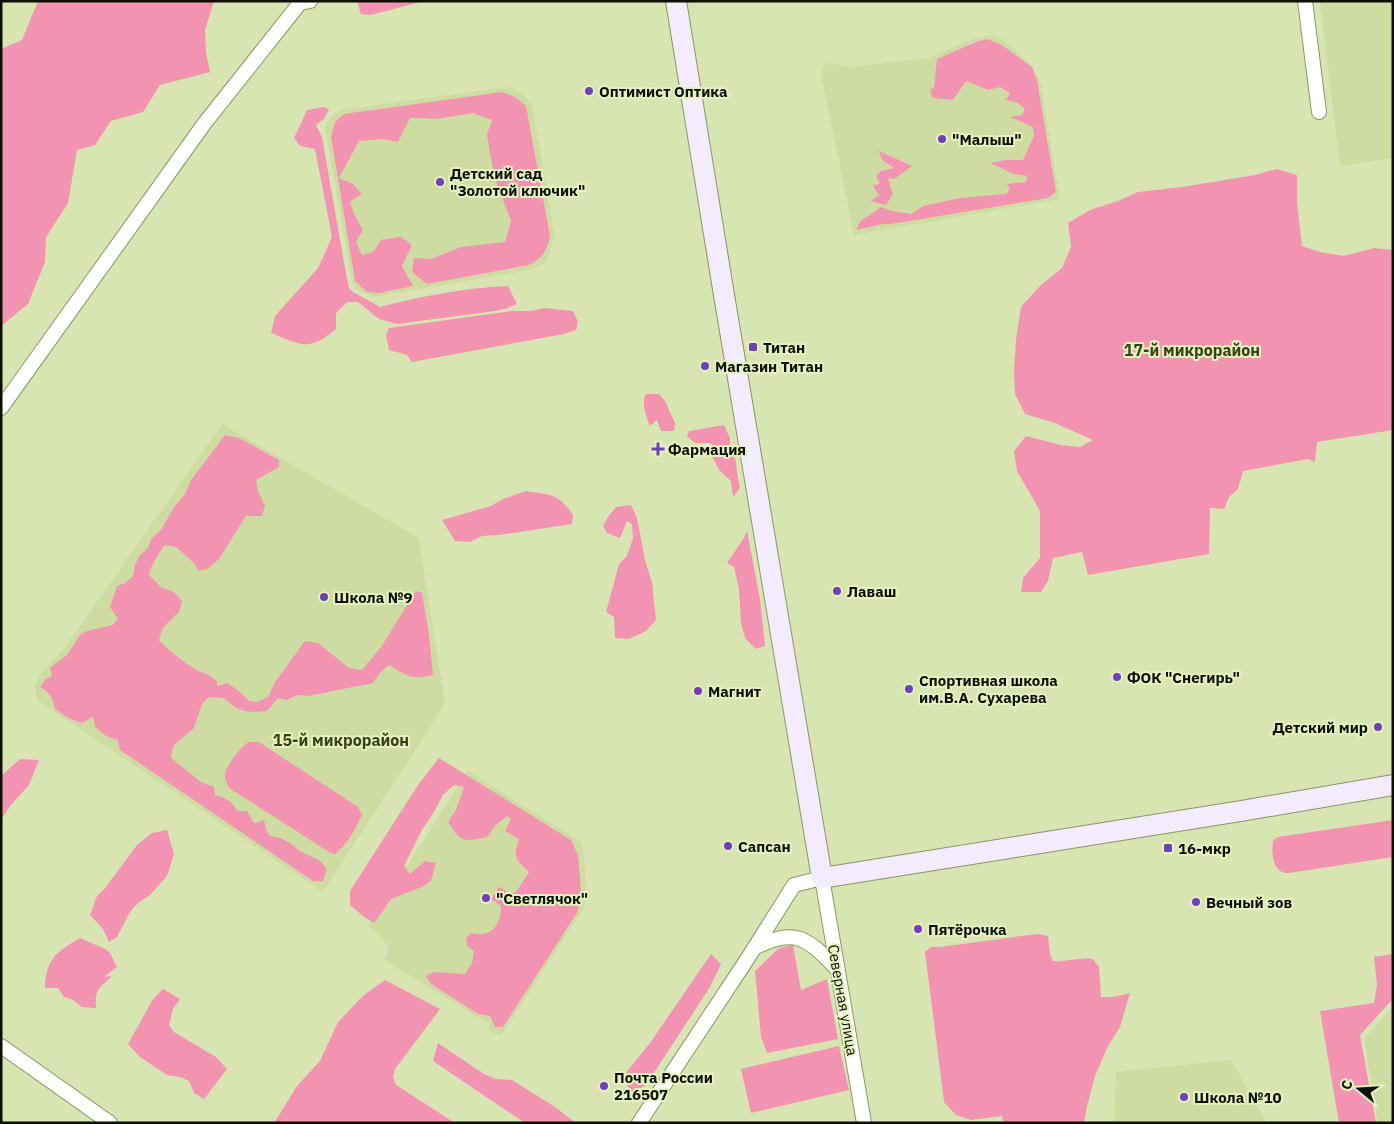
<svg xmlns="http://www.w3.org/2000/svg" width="1394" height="1124" viewBox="0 0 1394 1124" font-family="'IBM Plex Sans',sans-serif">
<rect width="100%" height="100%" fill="#d8e5b2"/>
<path fill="#cedca2" d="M1320,1h73v157l-53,8z
M990,35l12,4 15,12 15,16 8,13 20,119 -206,36 -33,-162 2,-6 5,-4 23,4 78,-9 38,-17z
M509,87l15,8 8,11 23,130 -9,27 -17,7 -156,27 -17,-8 -4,-8 -27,-154 5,-9 10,-8z
M222,424l197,114 26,166 -122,188 -286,-192 -2,-15 6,-12 25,-27z
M468,771l113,71 3,15 2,34 -1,15 -84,130 -12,-6 1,-7 -14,-7 -92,-56 5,-12 -12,-15 -9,-7z
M1393,1006v117h-15l-14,-84z
M1231,1060l36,63h-153l2,-51z"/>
<path fill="#f393b2" d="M38,1h176l-9,29 1,22 4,20 -50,13 -17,27 -32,9 -16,24 -18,5 -9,53 -22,34 -1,25 -17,42 -27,22v-277l21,-9z
M357,1h68l-55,14 -9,-1z
M987,39l15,6 30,22 5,13 19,112 -8,6 -157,26h-8l-27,6 5,-10 9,-5 11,-8 10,4 21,3 11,-8 37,-8 46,-4 4,-5 -3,-5 19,-2 1,-6 -13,-2 -24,-11 16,-3h17l11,-24 -1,-9 -23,-10 12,-2 3,-6 -7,-6 -12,-3 4,-7 -10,-6 -12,3 -22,-9 -13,19 -20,-2 -3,-8 4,-3 3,-28 39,-17z
M502,92l13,5 11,9 24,130c-3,15 -8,23 -22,29l-101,19 -15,-12 2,-14 17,1 30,-12 44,-5 6,-21 -17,-45 -7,-41 5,-15 -19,-7 -37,6 -15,-1h-11l-12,24 -16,-3 -23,2 -20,37 14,6 9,10 -12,8 4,12 9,16 -7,12 6,13 11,-3 8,-12 20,-3 11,8 -10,21 11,20 -33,7 -13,-1 -12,-11 -24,-144 4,-15 9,-8z
M323,107l6,2 -5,10 -8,6 6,12 23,131 4,20 4,4 27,15c42,-11 85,-19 128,-21l9,18 -12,5 -10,2 -98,13 -18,-5 -21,-17h-11l-11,11v16c-27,23 -35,16 -65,4l4,-17 43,-48 14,-31 -17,-88 -15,-3 -6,-8 13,-28z
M879,151l33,15 -18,13 -6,-1 5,16 -7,11 -15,-4 8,-6 -6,-9 7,-3 -4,-7 5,-5 13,-3 -12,-8z
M1277,169l20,6v28l5,43 18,6 24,4 30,-8 19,2v180l-76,12 -2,20 -7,-3 -65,12 -5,18 -9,8 -5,12 -14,-1 -1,46 -121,21 -6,-23 -29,6 -5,23 -7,11h-20l2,-14 17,-20v-47l-23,-40 -3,-20 12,-15 35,9 19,2 13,-7 -38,-17 -30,-9 -10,-20 -1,-23 2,-31 5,-33 19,-21 22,-18 9,-21 -3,-24 22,-13 28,-9 20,-9 44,-5 73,-12z
M545,308l28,3 5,11 -2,8 -12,4 -152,28 -5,-7 -18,-5 -3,-15 3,-7 123,-17h18z
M646,394h13l6,7 10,22 -1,8h-13l-4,-11 -7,6c-4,-10 -9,-22 -4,-32z
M724,425l6,13v8l6,16 1,11 3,15 -7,9 -2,-16 -11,-10 -9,-16 7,-7 -9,-5h-13l-9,-6 2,-6z
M225,435l14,3 40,22v7l-23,13 2,11 7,15 -3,10h-16l-27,43 -12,10 -9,2 -3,-7 -19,-17 -11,-2c-7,9 -13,19 -16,30l13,13 12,4 8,9 -3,11 -17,17 -3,11c8,9 37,33 48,34l10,7v5l10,-3 12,8 10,10 8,1 11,-5 7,-15 30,-41 13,2 31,25 13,2 19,-23 35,-56 6,2 7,42 4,40c-22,5 -26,1 -44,-10l-8,7 -8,11 -65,13 -11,-1 -10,5 -9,-2 -11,13c-21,2 -28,1 -43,-13l-15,-1 -7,7 -8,24 -21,18 -2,12 30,24 13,5 1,8c10,3 18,6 22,16h10l7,12 10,-3 3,12 3,4 11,2 12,7 6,6 20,9 8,9 -4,12h-10l-193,-131 -2,-10 -12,-4 -11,-9 -2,-10 -11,6 -12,-4 -15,-10c-2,-11 -5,-17 -15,-22l6,-8 6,-3 -2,-8 17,-13 13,-20 7,-4 25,-6 6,-6 -8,-12 7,-21 8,-3 8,-7 2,-11 4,-9 9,-8 3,-9 10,-9 13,-23 11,-13 6,-14z
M526,491c25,4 32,2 47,24l-1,9 -73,11 -17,1 -12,6 -15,-1 -13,-21 49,-14 12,-7z
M631,505l6,13 8,42 7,22 4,38 -10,11 -17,8 -14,-1 -1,-21 -8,-5 13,-48 8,-8 6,-18 -1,-14 -5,-3 -7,17 -13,-5 -4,-7 5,-9 8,-10z
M747,531l13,68 5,47 -9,3 -11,-11 -4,-15 -2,-34 -5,-22 -7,-4 17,-25z
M249,742h10l99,65 4,8c-6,13 -15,30 -27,39l-6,-2 -100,-64c-2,-5 -5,-9 -4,-15 1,-7 17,-28 24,-31z
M439,758l132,82 7,15 2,22 1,21 -4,15 -74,114h-8l-5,-11 -12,-2 -47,-30 -5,-8 8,-4 31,2 7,-11 2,-12 -7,-5 -1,-8 5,-5c21,5 30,-8 30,-27l-10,-7 8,-12 12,7 6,-3 12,-19c-14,-13 -16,-15 -10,-33l-14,-8 6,-12 -4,-3 -12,10 -8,11c-24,5 -25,6 -39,-15l8,-12 8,-23 -10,-2 -11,10 -9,17 -12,18 -18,36 6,8 15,-13 11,2 -5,18 -9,6 -31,12 -8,12 -9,12 -10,-6 -14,-12v-14l68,-106z
M20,759l19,1 -10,25 -19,21 -9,14v-44z
M1393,820v37l-104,16c-16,1 -18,-19 -16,-32l5,-4z
M167,830l7,24 -7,22 -17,19 -12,8 -8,9 -13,25 -8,5 -6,-13 -13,-14 7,-19 9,-9 31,-42 15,-12z
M1037,934l11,2 2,18 3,7c14,1 27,-4 40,-2l6,8 2,30h12l17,-4 -10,34 -12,19 -13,30 -8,30 -3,17h-80l-2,-7 -31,4 -15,-5 -12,-13 -19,-150 6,-5h9z
M80,938l25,11 5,4 7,14 -13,10 8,-1c-12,12 -18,13 -16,32l-14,-1 -9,-7 -9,-3 -6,-9h-13c1,-29 11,-36 35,-50z
M793,945l8,45 26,-11 11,60 -71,14 -6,-16 -6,-66 24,-23z
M711,954l10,10 -11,23 -64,98 -15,9 -7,-19 26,-32z
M1393,954v45l-33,36 16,88h-37l-19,-112 54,-8 3,-18 -3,-28z
M385,980l55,29 -45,60 -2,8 3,8 59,38h-181l23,-37 23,-25 18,-39 26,-27z
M163,989l17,10 -7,10 -4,16 5,7 42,25 11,12 -23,30 -10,-6 -5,-12 -9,-4 -13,-2 -27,-18 -12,-13 25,-45z
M438,1043l46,31 12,5 16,1 43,27 21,16h-51l-92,-62z
M839,1046l10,44 -98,23 -10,-44z"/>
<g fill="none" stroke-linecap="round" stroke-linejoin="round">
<g stroke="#8a9566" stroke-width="16">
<path id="street" d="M1305,1l14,111
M1,408l203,-284 96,-121 10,-2
M754,948c42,-21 53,-10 83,21
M1,1046l109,77
M639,1123l107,-162 48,-76 28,-7 42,245"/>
</g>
<g stroke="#8a9566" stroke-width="22">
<path id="secondary" d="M676,1l48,294 98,583 419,-67 152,-26"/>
</g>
<use href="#street" stroke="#fff" stroke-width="14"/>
<use href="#secondary" stroke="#f2ecfe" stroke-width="20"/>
</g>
<g fill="#713fb6" stroke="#e5f2bf" stroke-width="2">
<circle cx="589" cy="91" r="5"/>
<circle cx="942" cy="139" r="5"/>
<circle cx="440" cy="182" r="5"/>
<rect x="748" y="342" width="10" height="10" rx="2.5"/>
<circle cx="705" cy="366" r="5"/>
<path d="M655.5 441.5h5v5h5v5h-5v5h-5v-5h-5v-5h5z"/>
<circle cx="837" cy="591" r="5"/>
<circle cx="324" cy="597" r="5"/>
<circle cx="1117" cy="677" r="5"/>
<circle cx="909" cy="689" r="5"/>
<circle cx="698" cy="691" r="5"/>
<circle cx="1378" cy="727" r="5"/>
<circle cx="728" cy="846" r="5"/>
<rect x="1163" y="843" width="10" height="10" rx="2.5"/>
<circle cx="486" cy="898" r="5"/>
<circle cx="1196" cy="902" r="5"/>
<circle cx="918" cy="929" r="5"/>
<circle cx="604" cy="1086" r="5"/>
<circle cx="1184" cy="1097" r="5"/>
</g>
<g text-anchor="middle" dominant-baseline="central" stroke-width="4" stroke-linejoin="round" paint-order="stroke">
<g font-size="15" font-weight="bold" fill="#0d1001" stroke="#e5f2bf" text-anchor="start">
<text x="599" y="91">Оптимист Оптика</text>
<text x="952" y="139">"Малыш"</text>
<text x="450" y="173">Детский сад<tspan x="450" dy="17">"Золотой ключик"</tspan></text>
<text x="763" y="347">Титан</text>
<text x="715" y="366">Магазин Титан</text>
<text x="668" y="449">Фармация</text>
<text x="847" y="591">Лаваш</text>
<text x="334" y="597">Школа №9</text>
<text x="1127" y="677">ФОК "Снегирь"</text>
<text x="919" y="680">Спортивная школа<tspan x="919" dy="17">им.В.А. Сухарева</tspan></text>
<text x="708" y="691">Магнит</text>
<text x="1368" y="727" text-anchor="end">Детский мир</text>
<text x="738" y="846">Сапсан</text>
<text x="1178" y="848">16-мкр</text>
<text x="496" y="898">"Светлячок"</text>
<text x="1206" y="902">Вечный зов</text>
<text x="928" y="929">Пятёрочка</text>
<text x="614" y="1077">Почта России<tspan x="614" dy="17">216507</tspan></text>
<text x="1194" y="1097">Школа №10</text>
</g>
<g font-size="15" fill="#0d1001" stroke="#e5f2bf">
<text transform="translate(843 1000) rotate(80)">Северная улица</text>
</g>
<g font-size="16" font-weight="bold" fill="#394214" stroke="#e5f2bf">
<text x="1192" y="350">17-й микрорайон</text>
<text x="341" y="740">15-й микрорайон</text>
</g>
</g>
<rect width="1394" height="1124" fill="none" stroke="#0d1001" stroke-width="5"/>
<g transform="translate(1359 1089) rotate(288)" stroke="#e5f2bf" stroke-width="4" paint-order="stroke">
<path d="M0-4L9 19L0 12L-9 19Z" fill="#0d1001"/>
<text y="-8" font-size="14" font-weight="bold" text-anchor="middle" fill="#0d1001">С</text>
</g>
</svg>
